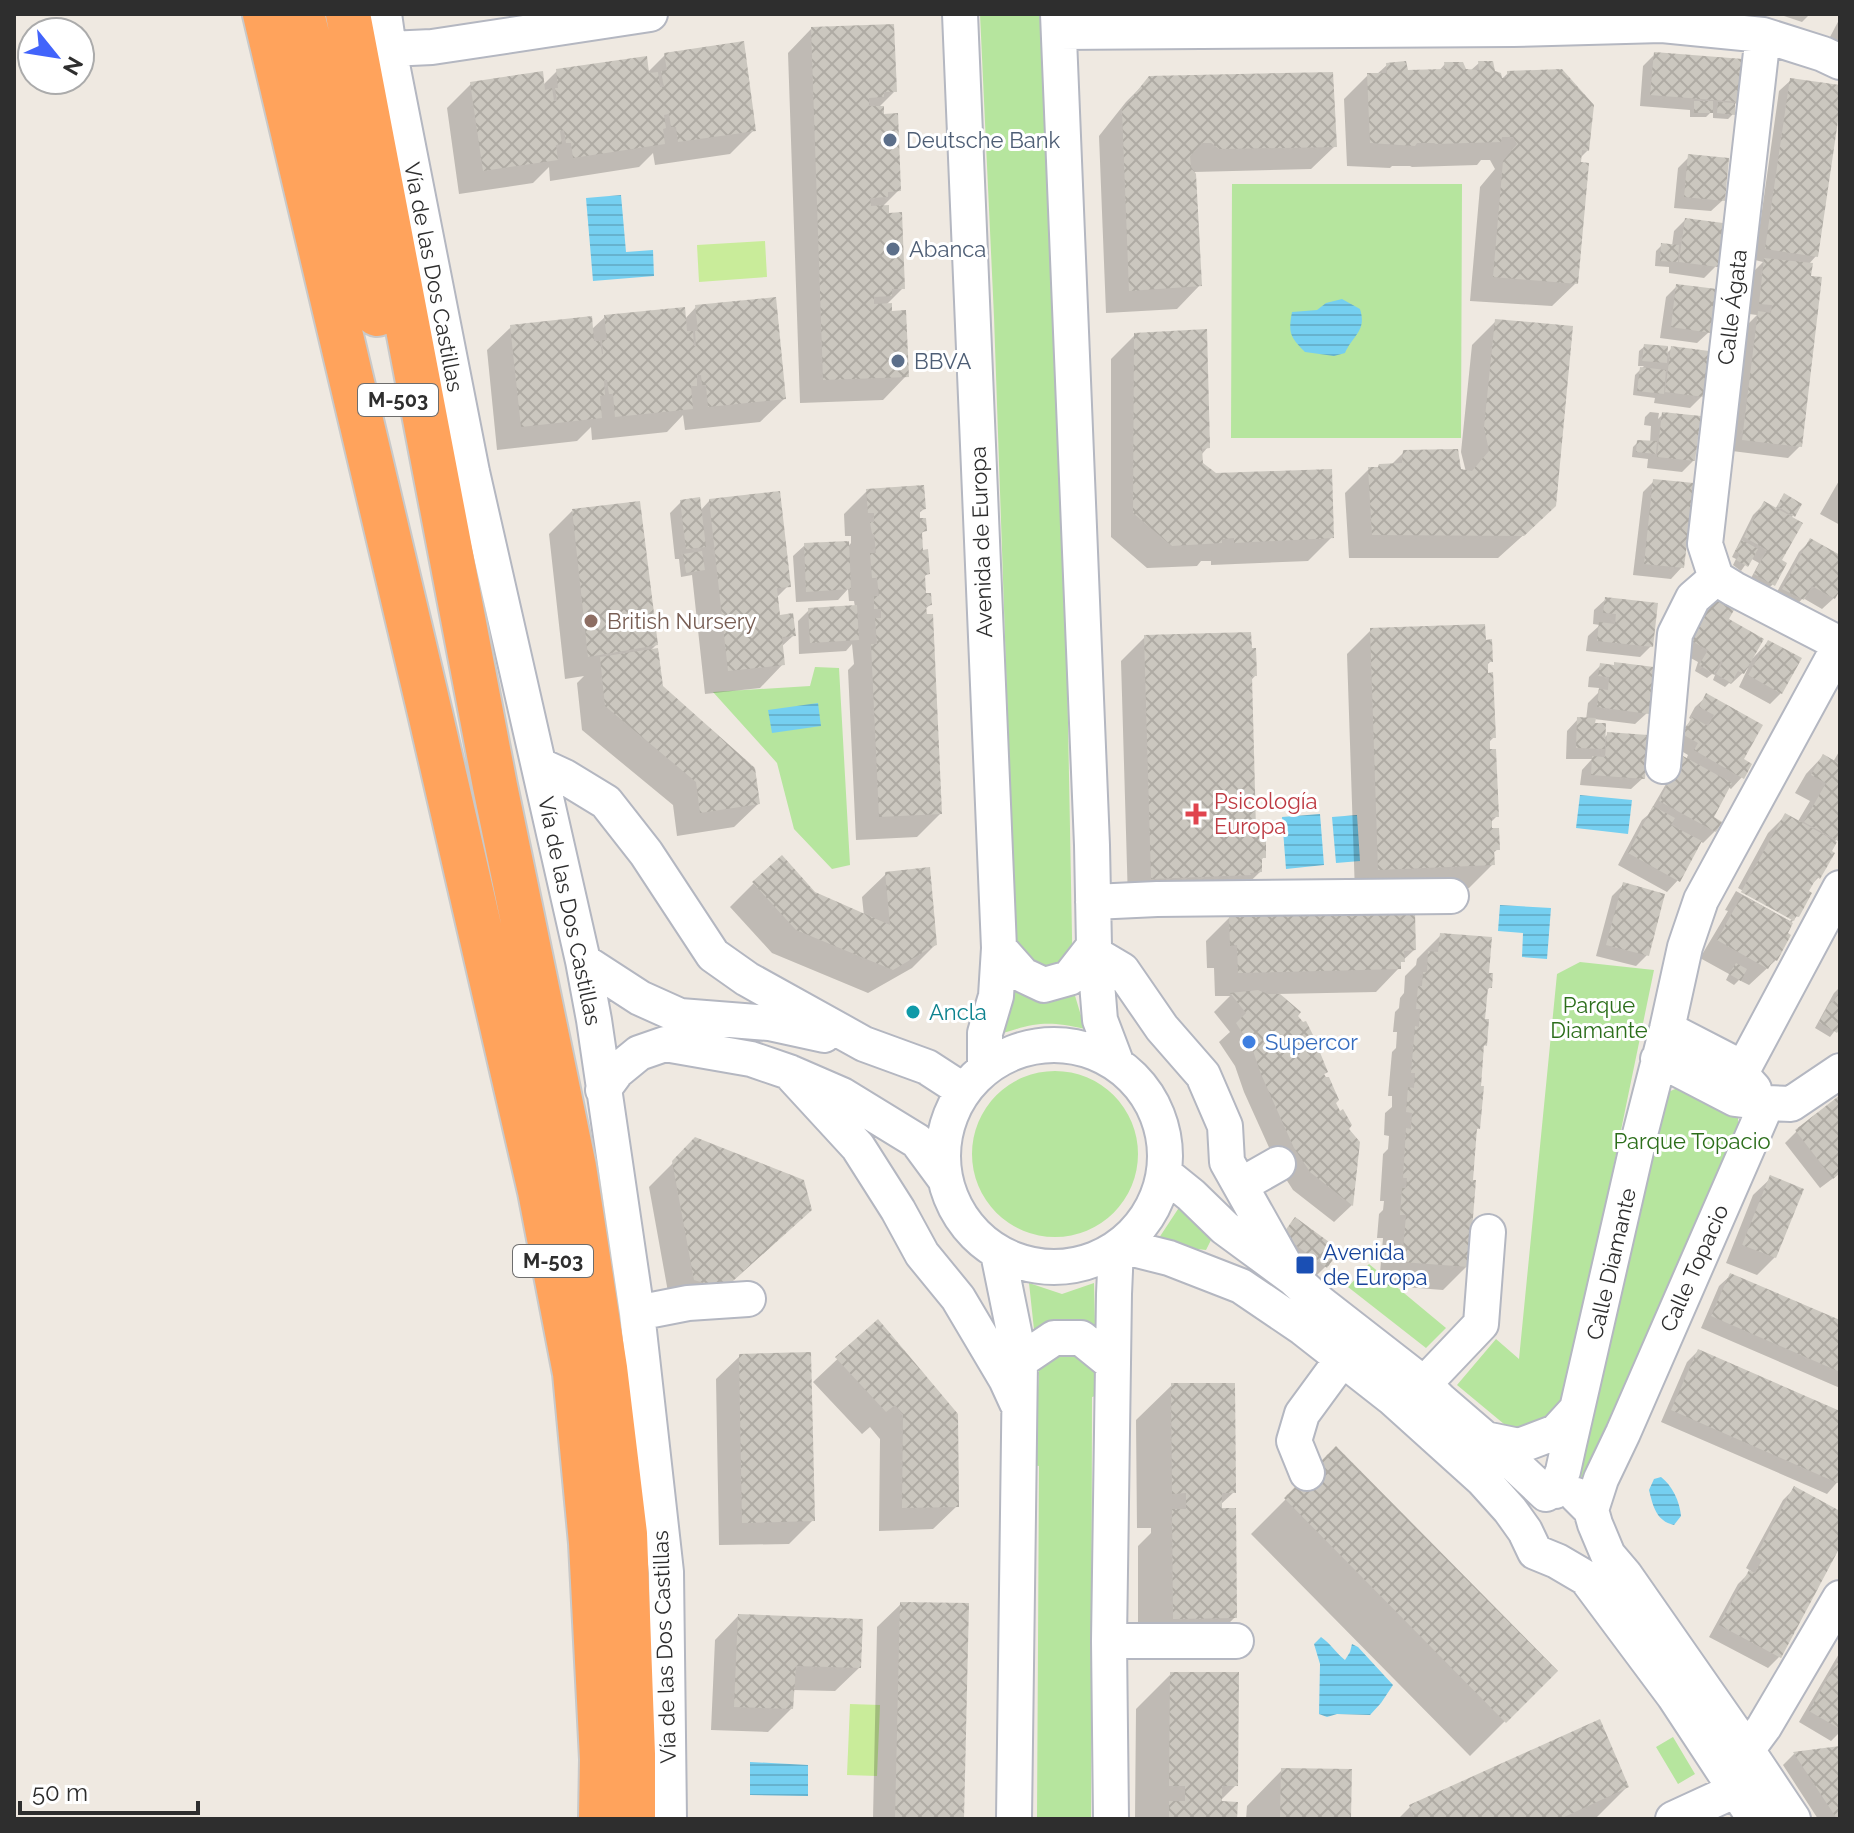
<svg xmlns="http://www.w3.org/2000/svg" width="1854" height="1833" viewBox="0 0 1854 1833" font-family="Raleway,sans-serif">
<defs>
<pattern id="water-rules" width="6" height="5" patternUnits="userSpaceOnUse" patternTransform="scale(2)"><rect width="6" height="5" fill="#75cff0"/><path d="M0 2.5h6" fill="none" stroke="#66b2ce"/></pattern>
<pattern id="building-cross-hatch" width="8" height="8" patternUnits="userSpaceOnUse" patternTransform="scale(2)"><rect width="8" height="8" fill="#cbc7bf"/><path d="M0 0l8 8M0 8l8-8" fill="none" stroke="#afaba4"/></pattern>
</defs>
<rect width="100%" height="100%" fill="#efe9e1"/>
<path fill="#b6e59e" d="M980,14h69l8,121 16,854 12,40c-36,-8 -49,-7 -84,5l16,-47 -23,-670z
M1232,184h230l-1,254h-230z
M815,667l24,1 11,197 -18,4 -38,-40 -17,-66 -64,-71 97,-6z
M1580,962l74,8 -88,427 -18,24 -38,8 -53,-44 39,-46 23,20 38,-385z
M972 1154a83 83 0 1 1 166 0a83 83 0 1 1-166 0Z
M1680,1087l58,31v18l-147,347 -16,-10 86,-378z
M1182,1203l31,33 -7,14 -51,-6z
M1369,1264l77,64 -20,20 -78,-61z
M1029,1283l33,11 32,-11 2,88 7,23 -11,3 -1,422h-54l2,-353 -6,-1 6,-89z
M1673,1737l22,37 -17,10 -22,-37z"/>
<path fill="#c9ec9a" d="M765,241l2,36 -68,5 -2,-37z
M850,1704l30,1 -3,71 -30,-1z"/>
<path fill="url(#water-rules)" d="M621,195l5,57 27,-2 1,26 -61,5 -7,-83z
M1342,299l18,10c7,22 -7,26 -15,44l-11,3 -29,-4c-15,-15 -17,-19 -13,-40l25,-2 9,-7z
M818,703l3,23 -49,7 -4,-23z
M1580,795l52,5 -4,34 -52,-6z
M1320,814l4,51 -38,4 -4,-52z
M1357,815l3,46 -24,2 -4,-46z
M1500,905l51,3 -4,51 -25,-2 1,-24 -25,-2z
M1661,1477c11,8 19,25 20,39l-7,9c-18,-4 -21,-19 -25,-35l5,-11z
M1321,1637c10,7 15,16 24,23l5,-8 2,-8 6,3 35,38 -12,18 -11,12 -33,-1 -10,3 -8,-3 1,-50 -6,-20z
M750,1762l58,3v31l-58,-1z"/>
<path fill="#0003" d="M1778,14h32l-8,8z
M1840,18v24l-10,-5z
M811,29l84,62 -17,17 21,82 -18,18 22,80 -17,17 20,71 -23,24 -83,3 -12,-350z
M1655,54l83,47 -5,5v8l-5,5 -15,-1v-8l-7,7h-16v-7l-50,-4 3,-40z
M665,55l89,75 -24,24 -75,11 -2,-12 -14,14 -89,14 -1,-14 -16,16 -74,11 -12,-86 24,-24 71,2 15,-15 90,2z
M1479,63l15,10 6,8 8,-8 80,77 -9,9 -3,124 -24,23 -82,-5 10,-114 15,-18 -5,-9h-9l-4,5 -65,2 -2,-1h-18l-2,2 -43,-2 -3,-67 24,-24h8l11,-10 20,7h31l7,-8 25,7z
M1150,78l185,68 -24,23 -117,3 6,113 -23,24 -71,4 -7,-177 27,-34z
M1791,80l49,7v6l-24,163 -8,9 -8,181 -12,12 -56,-7 15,-126 10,-10 -8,-1 5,-43 9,-9 -8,-2 24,-169z
M1689,157l34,43 -12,11 -37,-3 4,-40z
M1685,220l31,46 -12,12 -35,-5v-6l-14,-1 1,-15 6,-6 10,1 2,-15z
M1677,286l32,46 -12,11 -37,-5 6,-41z
M696,307l88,92 -24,23 -75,8 -2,-15 -16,17 -75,8 -1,-13 -14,14 -80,9 -10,-100 24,-23 80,3 14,-13 79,3z
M1496,321l34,208 -32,29h-149l-4,-65 24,-24 22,-4 13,-13 62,20 -5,-20 11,-107z
M1135,335l73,112 -7,8v9l14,11 117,62 -24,24 -97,4v-4h-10l-4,5 -50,2 -36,-31v-178z
M1645,346l20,9 7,-7 30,48 -12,12 -36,-5 1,-5 -22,-3 2,-20 9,-9h-6l1,-15z
M1650,412l9,1 -1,6 5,-5 30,47 -11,11 -35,-4 1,-9 -16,-2 1,-10 5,-5 12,1 1,-17 -7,-1 1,-8z
M1840,479v46l-20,-11z
M1654,481l28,86 -11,12 -38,-4 10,-83z
M867,491l57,18 -6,5 7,16 -5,5 1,17 7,21 -5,5 1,17 6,10 -6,5 16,204 -23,23 -61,3 -8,-170 6,-6 -2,-20 -6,7 -47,3 -1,-33 11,-11 46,-3 -1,-6h-5l-1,-12 -10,11 -42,2 -3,-46 12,-11 42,3 4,-5v-7h-6l-1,-22z
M1785,496l8,20 -3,2 -17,66 -5,5 -18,-9 9,-17 -9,-5 -9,13 -8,-6 3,-6 -4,-2 21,-42 11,-11 10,6z
M710,500l78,86 -12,12 2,19 16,18 -13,12 2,17 -23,24 -55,6 -13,-119 -11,2 -2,-18h-4l-5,-46 11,-11 19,9z
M572,511l84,134 -7,7 12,35 97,117 -24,23 -57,9 -4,-31 -91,-75 -5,-47 7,-7 -19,3 -16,-145z
M1810,541l30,16v29l-6,12 -12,11 -19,-11 -12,13 -19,-10 27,-49z
M1606,599l45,47 -11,11 -54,-6 2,-15 12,-11 -7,-1 1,-14z
M1700,611l26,9 27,38 15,-16 13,51 -11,11 -31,-17 9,-19 -17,16 -2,-1 -4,4 -12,-7 2,-5 -3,-1 -5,4 -12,-7 3,-9 -20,-11z
M1371,630l113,12 7,19 -5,5v9l8,62 -6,6 9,73 -7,7 8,26 -6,5 1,10 -24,24 -114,5 -8,-239z
M1145,637l110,39 -5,5 4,150 10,26 -4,4v11l-24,23 -108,6 -7,-240z
M1601,665l46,48 -12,11 -41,-5 -1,6 10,14 5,-5 35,44 -12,11 -51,-4 2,-15 10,-11h-26l1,-28 11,-12 8,1 2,-17 10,-10 1,-5 -11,-1 1,-10z
M1707,696l34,64 1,17 -11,12 -3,-2 -17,31 4,13 -12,12 -4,-3 -21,40 -11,12 -49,-27 24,-45 6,-5 18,-31h-1l7,-14 14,-10 2,-5 -15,-9 8,-15 11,-11 -3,-2 6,-11z
M1840,750v83l-11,19 -10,25 -9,9 -13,30 -7,8 -14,36 -27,25 -10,-5 -5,5 -8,-5 3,-6 -29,-16 28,-47 -3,-1 11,-19 54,30 3,-3 -55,-30 30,-55 17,-17 12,7 13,-22 -15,-8 11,-19 17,-18 10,6z
M886,874l49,71 -23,23 -44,25 -96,-40 -42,-46 24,-24 60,11 50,22 -2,-19z
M1623,885l24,70 -11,11 -40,-10 16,-60z
M1230,917l184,33 -15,14v4l-23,24 -99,2 19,22 15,30 23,57 12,25 12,15 -6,62 -18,17 -41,-32 -16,-25 -33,-73 -9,-26 -16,-24 11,-10 -16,-20 16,-16h-15l-1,-28h-7l-1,-27z
M1441,935l46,40 3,12 -5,5 -2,29 2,24 -4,4 -3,79 -3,4 -8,134 -24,24 -64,-5 4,-47h-6l2,-24 4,-4 1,-9h-4l3,-47 5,-5 1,-13 -5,-1 1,-22 7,-6v-11h-4l4,-44 4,-4 1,-16h-4l2,-20 4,-4 1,-10 4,-5 1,-17 11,-11 1,-6z
M1840,987v37l-10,13 -15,-9 19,-35z
M1840,1097v76l-20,15 -35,-45 11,-11z
M696,1140l106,42 -103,129 -29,-8 -21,-116z
M1771,1178l4,79 -18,18 -31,-12 27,-68z
M1295,1220l31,46 -12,12 -42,-31z
M1731,1275l109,47v66l-139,-60 18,-42z
M877,1322l80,184 -24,23 -54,2 1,-92 -10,-12 -8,7 -49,-52z
M1698,1351l142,62v66l-13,15 -166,-72 26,-60z
M740,1356l73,164 -24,24 -70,1 -3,-166z
M1172,1385l62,107 -14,13 15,112 -35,36h-62v-107l13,-13v-5h-14l-1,-108z
M1336,1449l219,222 -85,85 -219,-222z
M1794,1489l46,24v30l-61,114 -11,11 -59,-31 29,-53 13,-13 -5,-3 37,-68z
M901,1604l61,215h-89l4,-192z
M738,1616l121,52 -24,23 -43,-1v18l-24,24 -57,-2 4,-90z
M1840,1652v80l-9,9 -32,-19z
M1171,1674l65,111 -18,18 17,16h-100l1,-110z
M1840,1748v71h-22l-35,-54 11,-11z
M1282,1770l67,49h-103l1,-13z
M1627,1787l-32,32h-197l12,-12z"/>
<path fill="url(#building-cross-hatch)" d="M894,24l3,68h-13v5l-15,1v8h15v8l14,-1 3,78 -13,1v5l-18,1 1,8 18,-1v8l13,-1 3,77h-13v7l-18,1v7l18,-1v8l14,-1 3,67 -86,3 -12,-353z
M744,41l12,90 -78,11 -2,-15h-5l-2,-13 -5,1 2,13 -3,1 2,15 -92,14 -2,-15h-5l-2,-13 -4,1 2,13 -6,1 2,15 -75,11 -13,-89 73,-11 2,19 7,-2 2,13h3l-2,-13h3l-2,-19 91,-13 2,17 9,-1 2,15h4l-3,-16 6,-1 -3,-17z
M1654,52l89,7 -4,43 -89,-7z
M1406,61l2,9 37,-1 -1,-7h19l3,7 13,1 -1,-9h15l2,10 6,2 1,5 5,-1v-6l55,-2 32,36 -5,46 -7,-1 -1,12 8,1 -11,121 -85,-7 10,-116 14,-17 -4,-7h-11l-1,5 -65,2 -2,-1h-17l-2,3 -45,-3 -3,-70h20l-1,-10z
M1333,72l4,75 -118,2 -8,-6h-9l-12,13 1,11 5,7 6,112 -73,5 -7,-181 27,-34z
M1790,78l50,7v22l-22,150 -53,-8z
M1694,101h19v12h-19z
M1718,102l17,1v12l-18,-2z
M1688,154l41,4 -4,43 -41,-4z
M1685,218l38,5 -5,44 -39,-5z
M1661,243l18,2 -1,17 -18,-1z
M1764,258l49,5 -2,13 11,1 -20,170 -60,-7 16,-129 13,2 1,-8 -13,-1z
M1676,284l41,5 -6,44 -40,-6z
M776,297l10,102 -78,8 -2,-22h-4l-1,-10h-4v11h-6l2,23 -78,8 -2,-23h-4l-2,-14h-3l1,15 -5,1 2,22 -81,9 -11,-102 82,-9 2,25h6l2,13h1l-1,-14h5l-3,-25 81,-8 2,24h6l1,15h2l-1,-15 3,-1 -3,-25z
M1495,319l78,7 -17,180 -32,30 -152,-1 -4,-68h10l1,-3 23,-1 1,-13 55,-1 3,20 11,2 17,-20 -5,-24z
M1207,329l3,119 -8,1 1,14 13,10 116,-4 2,69 -100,5v-5l-12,1v4l-50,3 -39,-33 1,-180z
M1644,344l24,2 -1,17 -25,-2z
M1671,346l38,5 -5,46 -39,-5z
M1640,367l26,3 -2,24 -27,-3z
M1662,412l39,4 -6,45 -38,-4z
M1637,440l20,1 -1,13 -20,-2z
M1653,479l41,4 -10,85 -40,-4z
M924,485l2,24 -6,1v8h6l1,13 -5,1 1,18 5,-1 2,25 -5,1 1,18h5l1,12 -6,1 1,8h6l9,200 -63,3 -8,-173h6l-2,-26h6v-9h-7v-13h5l-2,-18h-5l-2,-25h6l-2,-19h-2l-2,-12h4v-9h-6l-2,-24z
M780,491l11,96 -14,1 3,27 13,-2 3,23 -14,1 3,28 -57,6 -19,-172z
M1784,493l18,11 -7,13 -18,-11z
M700,497l6,50 -20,2 -6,-49z
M640,501l18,144 -70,12 -16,-148z
M1764,501l39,22 -21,37 5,3 -12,23 -21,-12 13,-24 -23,-13z
M1810,538l30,17v35l-5,9 -23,-13 -8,14 -22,-11z
M1742,540l16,9 -10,18 -12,-7 4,-6 -5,-3z
M849,541l2,48 -45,3 -2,-49z
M702,551l3,19 -19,3 -3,-19z
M1605,597l53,6 -5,44 -56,-6 2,-19 16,2 1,-10 -13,-1z
M1711,597l23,13 -5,9 35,20 -20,35 -6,-3 -7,12 -15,-9 7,-12 -2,-1 -7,13 -15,-9 9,-15 -20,-11z
M857,605l2,35 -49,3 -2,-35z
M1485,624l1,16 6,-1 1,23h-5v11l5,-1 3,66h-6v11h6l3,68h-7v11h7l1,22h-6l1,15 -117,5 -8,-242z
M1251,632l1,16h4l1,28h-5l4,153h10v29h-4v14l-12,1 1,2 -100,4 -7,-244z
M1768,640l34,18 -20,36 -34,-19z
M658,648l5,38 92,82 5,36 -60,9 -4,-31 -91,-76 -5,-49z
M1614,662l40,5 -5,47 -52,-7 2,-18 9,1 1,-13 -11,-1 2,-13 14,2z
M1706,693l57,32 -19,34 8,5 -8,15 -50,-29 4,-7 -16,-9 10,-17 16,9 6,-11 -15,-8z
M1577,717l19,1 -1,5h11l-1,26 -29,-1z
M1607,732l41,3 -3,44 -54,-4 1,-19 13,1z
M1823,754l17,10v73l-2,4 -34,-19 22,-39 -15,-8z
M1683,756l49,27 -18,34 8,5 -6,10 -57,-31 14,-27 5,3 1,-3 -4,-2z
M1653,806l22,12 -4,7 31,16 -22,41 -52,-29z
M1785,813l52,29 -5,9 3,2 -15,26 -3,-2 -8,14 3,2 -13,24 -3,-1 -2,5 -53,-29z
M782,855l33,37 75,33 -5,-53 45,-5 7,78 -3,1 -41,24 -97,-40 -44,-48z
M1623,882l42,12 -16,62 -43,-11z
M1742,895l51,28 -5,10 3,2 -14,26 -3,-2 -6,10 -51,-29z
M1415,912l1,38 -12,1 1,11h-4v7l-163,4 -1,-28 -7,1 -1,-31z
M1440,933l52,4 -3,36h4l-1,15h-4l-3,31h4l-2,27 -3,-1 -3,41h3l-4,43 -3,-1 -4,52h3l-7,87 -67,-5 4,-47h-6l2,-27h4l1,-10h-4l3,-50 5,1 1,-16 -6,-1 2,-25 6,1 1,-15h-4l4,-47 4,1 1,-18h-4l2,-23h4l1,-14h4l1,-21 10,1z
M1736,963l11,6 -6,12 -12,-7z
M1258,990l10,4h12l21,18 -3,4 5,6 3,-1 11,22 -4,2 3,5h3l9,22 -4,2 2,3h3l10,23 -3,3 4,8 3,-2 9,16 -3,4 11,13 -7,64 -43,-34 -16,-24 -33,-74 -9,-26 -16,-25 10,-10 -16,-20z
M1840,990v38l-3,5 -18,-11 12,-21 2,2z
M1840,1095v78l-7,6 -38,-49z
M695,1137l109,43 8,30 -88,79 -30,-9 -22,-119z
M1770,1175l34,14 -28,69 -34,-13z
M1295,1217l45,33 -13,18 -45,-33z
M1730,1273l110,47v52l-129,-56z
M878,1319l80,95 1,93 -57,1 1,-94 -8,-9 -9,7 -51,-55z
M1698,1349l142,62v73l-169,-74z
M811,1352l4,169 -73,2 -3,-169z
M1171,1383h64l1,110h-14v15h14l1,110 -64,1 -1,-110h14v-16l-14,1z
M1336,1446l222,225 -52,52 -222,-225z
M1794,1486l46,25v36l-59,111 -62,-33 30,-55 6,3 7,-13 -6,-4z
M900,1602l69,1 -5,216h-69z
M738,1614l125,5 -2,49 -65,-2 -3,43 -59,-2z
M1840,1657v72l-31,-18z
M1170,1672h69l-1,114h-16v15l16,1 -1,17h-68v-18h16v-15h-16z
M1600,1719l29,68 -69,32h-145l-6,-14z
M1840,1746v73h-3l-44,-67z
M1281,1768l71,1 -1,50h-71z"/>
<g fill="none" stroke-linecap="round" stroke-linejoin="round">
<g stroke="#b4b7c1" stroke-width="38">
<path id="minor" d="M384,14l5,35 83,423 111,489 11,59 43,293 29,259 3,247
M960,14l39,934 -3,48 -11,37v35
M1058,14l34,831 2,101 6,74 16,42
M1059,32l454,-3 149,-4 101,10 60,19 17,8
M1763,35l-58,509 11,34 18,11 106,55
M389,49l43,-2 218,-33
M539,765l26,12 41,25 40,51 67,102 34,24 117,65 63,23 37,24
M1663,766l12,-132 18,-36 23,-20
M1093,902l64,-3 294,-3
M999,948l24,27 21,10 25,-7 25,-32
M1095,954l27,16 40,58 41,47 22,51 2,36 59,105
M583,961l57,37 40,18 89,7 55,12
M1667,1029l62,32 25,28
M943 1156a111 111 0 1 1 222 0a111 111 0 1 1-222 0Z
M1658,1059l77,40 32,4
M789,1072l69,75 40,63 24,44 36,44 48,81 11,24
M1741,1073l99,-185
M603,1090l14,-19 22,-18 26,-9 86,15 38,13 53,23 75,46 28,38
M1165,1174l26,21 34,33 68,50 27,25 104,81 17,17 72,62 33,31
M1241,1185l37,-21
M1121,1246l48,12 72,28 62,42 88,69 92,83 27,30 15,21 10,21 22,9 29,17 88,118 81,123
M998,1253l22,108 -6,458
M637,1313l51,-10 60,-4
M1020,1361l34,-23h27l32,26
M1424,1384l57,-60 7,-92
M1485,1439l34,7 37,-14 21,-23
M1307,1473l-13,-32 8,-27 41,-56
M1555,1491l8,-20 6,-27 70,-306 28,-109 18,-82 16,-47 139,-255
M1576,1495l15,15 4,14 13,31 17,20 122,175 46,69
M1591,1510l10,-31 22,-46 144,-330 24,1 49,-33
M1109,1641h127
M1747,1750l17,-23 76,-129
M1111,1819l-2,-178 5,-347 2,-46
M1673,1819l63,-29"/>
</g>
<g stroke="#c9c9c9" stroke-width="48">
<path id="highway" d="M265,14l165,699 110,478 35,182 16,170 11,216 -1,60
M302,14l75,300
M348,14l147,772 79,381 31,201 20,166 8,220v65"/>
</g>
<use href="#minor" stroke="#fff" stroke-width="34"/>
<use href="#highway" stroke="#ffa35c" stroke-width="44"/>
</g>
<g fill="#5c6f8a" stroke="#fff" stroke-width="3">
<circle cx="890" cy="140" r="8"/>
<circle cx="893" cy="249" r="8"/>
<circle cx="898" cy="361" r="8"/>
</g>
<circle fill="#8d6e63" stroke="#fff" stroke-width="3" cx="591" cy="621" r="8"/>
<path fill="#e0444e" stroke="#fff" stroke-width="3" d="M1192 802h8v8h8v8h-8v8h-8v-8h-8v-8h8z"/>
<circle fill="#0f9aa8" stroke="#fff" stroke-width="3" cx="913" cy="1012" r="8"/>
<circle fill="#3f7fe0" stroke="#fff" stroke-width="3" cx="1249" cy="1042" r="8"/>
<rect fill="#1a4fb4" stroke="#fff" stroke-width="3" x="1295" y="1255" width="20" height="20" rx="4"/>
<g text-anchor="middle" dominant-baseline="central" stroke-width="6" stroke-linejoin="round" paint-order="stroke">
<g fill="#fff" stroke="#6d6d6d" stroke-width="2">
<rect x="358" y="384" width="80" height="32" rx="6"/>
<rect x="513" y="1245" width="80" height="32" rx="6"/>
</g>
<g font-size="20" font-weight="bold" fill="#2e2e2e">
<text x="398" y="400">M-503</text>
<text x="553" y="1261">M-503</text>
</g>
<g font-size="22" fill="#4e5e75" stroke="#fff" text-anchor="start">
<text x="906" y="140">Deutsche Bank</text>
<text x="909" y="249">Abanca</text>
<text x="914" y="361">BBVA</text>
</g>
<g font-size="22" fill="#2e2e2e" stroke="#fff">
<text transform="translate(434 277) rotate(79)">Vía de las Dos Castillas</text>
<text transform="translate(1732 307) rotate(-83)">Calle Ágata</text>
<text transform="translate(981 542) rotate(-92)">Avenida de Europa</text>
<text transform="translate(570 911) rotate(78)">Vía de las Dos Castillas</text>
<text transform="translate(1611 1264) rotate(-77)">Calle Diamante</text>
<text transform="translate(1694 1268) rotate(-66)">Calle Topacio</text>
<text transform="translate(664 1647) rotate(-92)">Vía de las Dos Castillas</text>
</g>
<g font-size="22" fill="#785e54" stroke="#fff" text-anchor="start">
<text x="607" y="621">British Nursery</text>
</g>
<g font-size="22" fill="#be3a42" stroke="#fff" text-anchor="start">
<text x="1214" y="801">Psicología<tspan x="1214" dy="25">Europa</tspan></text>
</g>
<g font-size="22" fill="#2c6e1b" stroke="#fff">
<text x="1599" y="1005">Parque<tspan x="1599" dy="25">Diamante</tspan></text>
<text x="1692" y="1141">Parque Topacio</text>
</g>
<g font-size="22" fill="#0d838f" stroke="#fff" text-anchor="start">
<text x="929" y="1012">Ancla</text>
</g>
<g font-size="22" fill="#366cbe" stroke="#fff" text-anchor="start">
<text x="1265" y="1042">Supercor</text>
</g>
<g font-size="22" fill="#164399" stroke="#fff" text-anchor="start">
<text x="1323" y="1252">Avenida<tspan x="1323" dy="25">de Europa</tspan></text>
</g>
</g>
<rect width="1854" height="1833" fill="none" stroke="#2e2e2e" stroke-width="32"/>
<g transform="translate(56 56) rotate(120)"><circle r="38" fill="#ffffff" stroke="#ababab" stroke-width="2"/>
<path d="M0-6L14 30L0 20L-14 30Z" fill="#4264fb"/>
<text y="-12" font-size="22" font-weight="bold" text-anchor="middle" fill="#2e2e2e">N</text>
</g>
<path d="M20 1801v12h178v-12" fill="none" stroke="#2e2e2e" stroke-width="4"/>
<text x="32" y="1801" font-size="24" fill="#2e2e2e" stroke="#ffffff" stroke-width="6" paint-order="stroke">50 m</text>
</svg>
